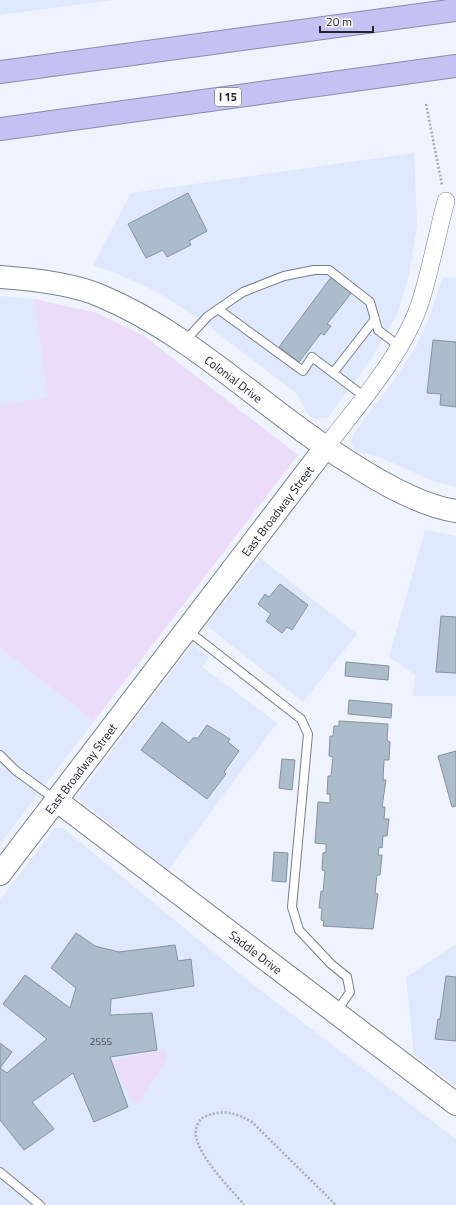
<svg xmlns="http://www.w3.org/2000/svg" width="456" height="1205" viewBox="0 0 456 1205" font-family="'Titillium Web',sans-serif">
<rect width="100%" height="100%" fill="#eef3fe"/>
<path fill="#dfe8fc" d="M0,0h113l-113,15z
M414,153l3,73 -8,49 -12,40 -28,47 -42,56 -11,1 -8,-4 -11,-21 -100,-77 -42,-26 -41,-19 -21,-6 38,-73z
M443,277l13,1v209l-24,-6 -52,-24 -25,-6 -4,-9 3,-9 40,-53 23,-35 14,-32z
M0,296l34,3 13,98 -47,8z
M425,530l31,6v160h-43l2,-21 -26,-18z
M260,558l97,76 -54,68 -97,-77z
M192,644l17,13 -7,10 75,56 -109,147 -91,-72z
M0,648l94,73 -94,123z
M55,828h8l188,155 205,156v66h-456v-305z
M456,944v143l-42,-32 -8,-78z"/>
<path fill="#ebdcfa" d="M34,299l63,14 47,23 154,119 -204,266 -94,-73v-243l47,-8z
M165,1049l2,9 -27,43 -6,3 -23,-43z"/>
<path fill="#adbcca" stroke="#8493a0" d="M188,193l19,38 -18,10 2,4 -24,12 -4,-7 -17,8 -18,-34z
M332,276l20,16 -25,32 4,2 -7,9 -3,-2 -22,29 -20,-15z
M433,340l23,2v65l-16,-2 1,-11 -14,-1z
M280,584l28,21 -16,25 -5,-3 -5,6 -16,-12 5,-7 -13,-10 7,-10 4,3z
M441,616l15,1v56l-20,-1z
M346,662l43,4 -1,14 -43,-4z
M349,700l43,4 -1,14 -43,-4z
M339,721l49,3 -1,16 3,2 -1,18h-5l-1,20h3l-4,27h3l-1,12h5l-2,17h-4l-1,12 -3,-1 -1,8h4l-2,20h-3l-2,18 3,1 -5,35 -50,-3 1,-5 -3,-1 1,-12h-3l2,-17 2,1 2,-21 -3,-1 1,-17 3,-1v-8l-11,-1 3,-41 12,1v-9h-3l1,-18h3l2,-19 -4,-1 1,-20h3l1,-10h5z
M162,722l27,21 4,-5h5l9,-13 23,14 -2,3 11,9 -15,21 2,2 -19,25 -66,-49z
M456,751v55l-4,1 -14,-51z
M282,759l13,1 -3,30 -13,-2z
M274,852l14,1 -2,29 -14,-1z
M76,933l19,13 24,6 56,-7 3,16 13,-2 3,27 -83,13 -1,16 42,-2 5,37 -47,7 18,50 -34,15 -21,-49 -41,29 22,27 -30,21 -24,-30v-77l12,9 -12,16 7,5 40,-34 -44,-35 22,-29 45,33 6,-20 -25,-20z
M446,976l10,1v64l-21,-2 3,-20h2z"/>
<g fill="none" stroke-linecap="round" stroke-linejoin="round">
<g stroke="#787f8f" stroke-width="10">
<path id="lane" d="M218,309l85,62 9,-14 53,40
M185,341l23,-25 35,-24 41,-16 30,-6h15l41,32 8,28 21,16
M333,373l42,-54
M187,630l114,89 7,15 -16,173 7,23 32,34 16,13 3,15 -13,19
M0,755l15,15 41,30
M0,1172l40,33"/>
</g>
<g stroke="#787f8f" stroke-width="18">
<path id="street" d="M325,448c33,-43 80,-96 96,-148 10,-32 16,-66 25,-99"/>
</g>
<g stroke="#787f8f" stroke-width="24">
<g id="secondary">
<path id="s1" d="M0,277c29,2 74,7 101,19 95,40 164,115 251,168 28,18 70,42 104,47"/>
<path id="s2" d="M56,800l400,304"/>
<path id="s3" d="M0,874l325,-426"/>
</g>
</g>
<g stroke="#8b8bac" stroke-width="24">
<path id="highway" d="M0,72l456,-62
M0,129l456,-63"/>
</g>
<path stroke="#a8acb5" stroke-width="2.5" stroke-dasharray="2 2" stroke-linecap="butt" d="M426,104l16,81
M244,1205c-13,-17 -59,-60 -46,-81 2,-4 4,-7 8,-8 19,-7 29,-3 46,6l84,83"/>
<use href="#lane" stroke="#fff" stroke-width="8"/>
<use href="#street" stroke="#fff" stroke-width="17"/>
<use href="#secondary" stroke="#fff" stroke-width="22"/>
<use href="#highway" stroke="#c4c2f2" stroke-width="22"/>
</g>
<g text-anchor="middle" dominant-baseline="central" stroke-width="3" stroke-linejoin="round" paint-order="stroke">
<g font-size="10" fill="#444a53">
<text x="101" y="1041">2555</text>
</g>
<rect fill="#fff" stroke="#64666b" stroke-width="1" x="215" y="88" width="26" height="18" rx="3"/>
<g font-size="11" font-weight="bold" fill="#21242b">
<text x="228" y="97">I 15</text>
</g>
<g font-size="12" fill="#21242b" stroke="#fff">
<text stroke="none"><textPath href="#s1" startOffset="260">Colonial Drive</textPath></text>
<text stroke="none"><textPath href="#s3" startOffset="457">East Broadway Street</textPath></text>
<text stroke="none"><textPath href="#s3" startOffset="133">East Broadway Street</textPath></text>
<text stroke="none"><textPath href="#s2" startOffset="251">Saddle Drive</textPath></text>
</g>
</g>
<path d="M320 26v6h53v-6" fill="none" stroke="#21242b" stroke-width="2"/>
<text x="326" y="26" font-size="12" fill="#21242b" stroke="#ffffff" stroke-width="3" paint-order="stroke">20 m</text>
</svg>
